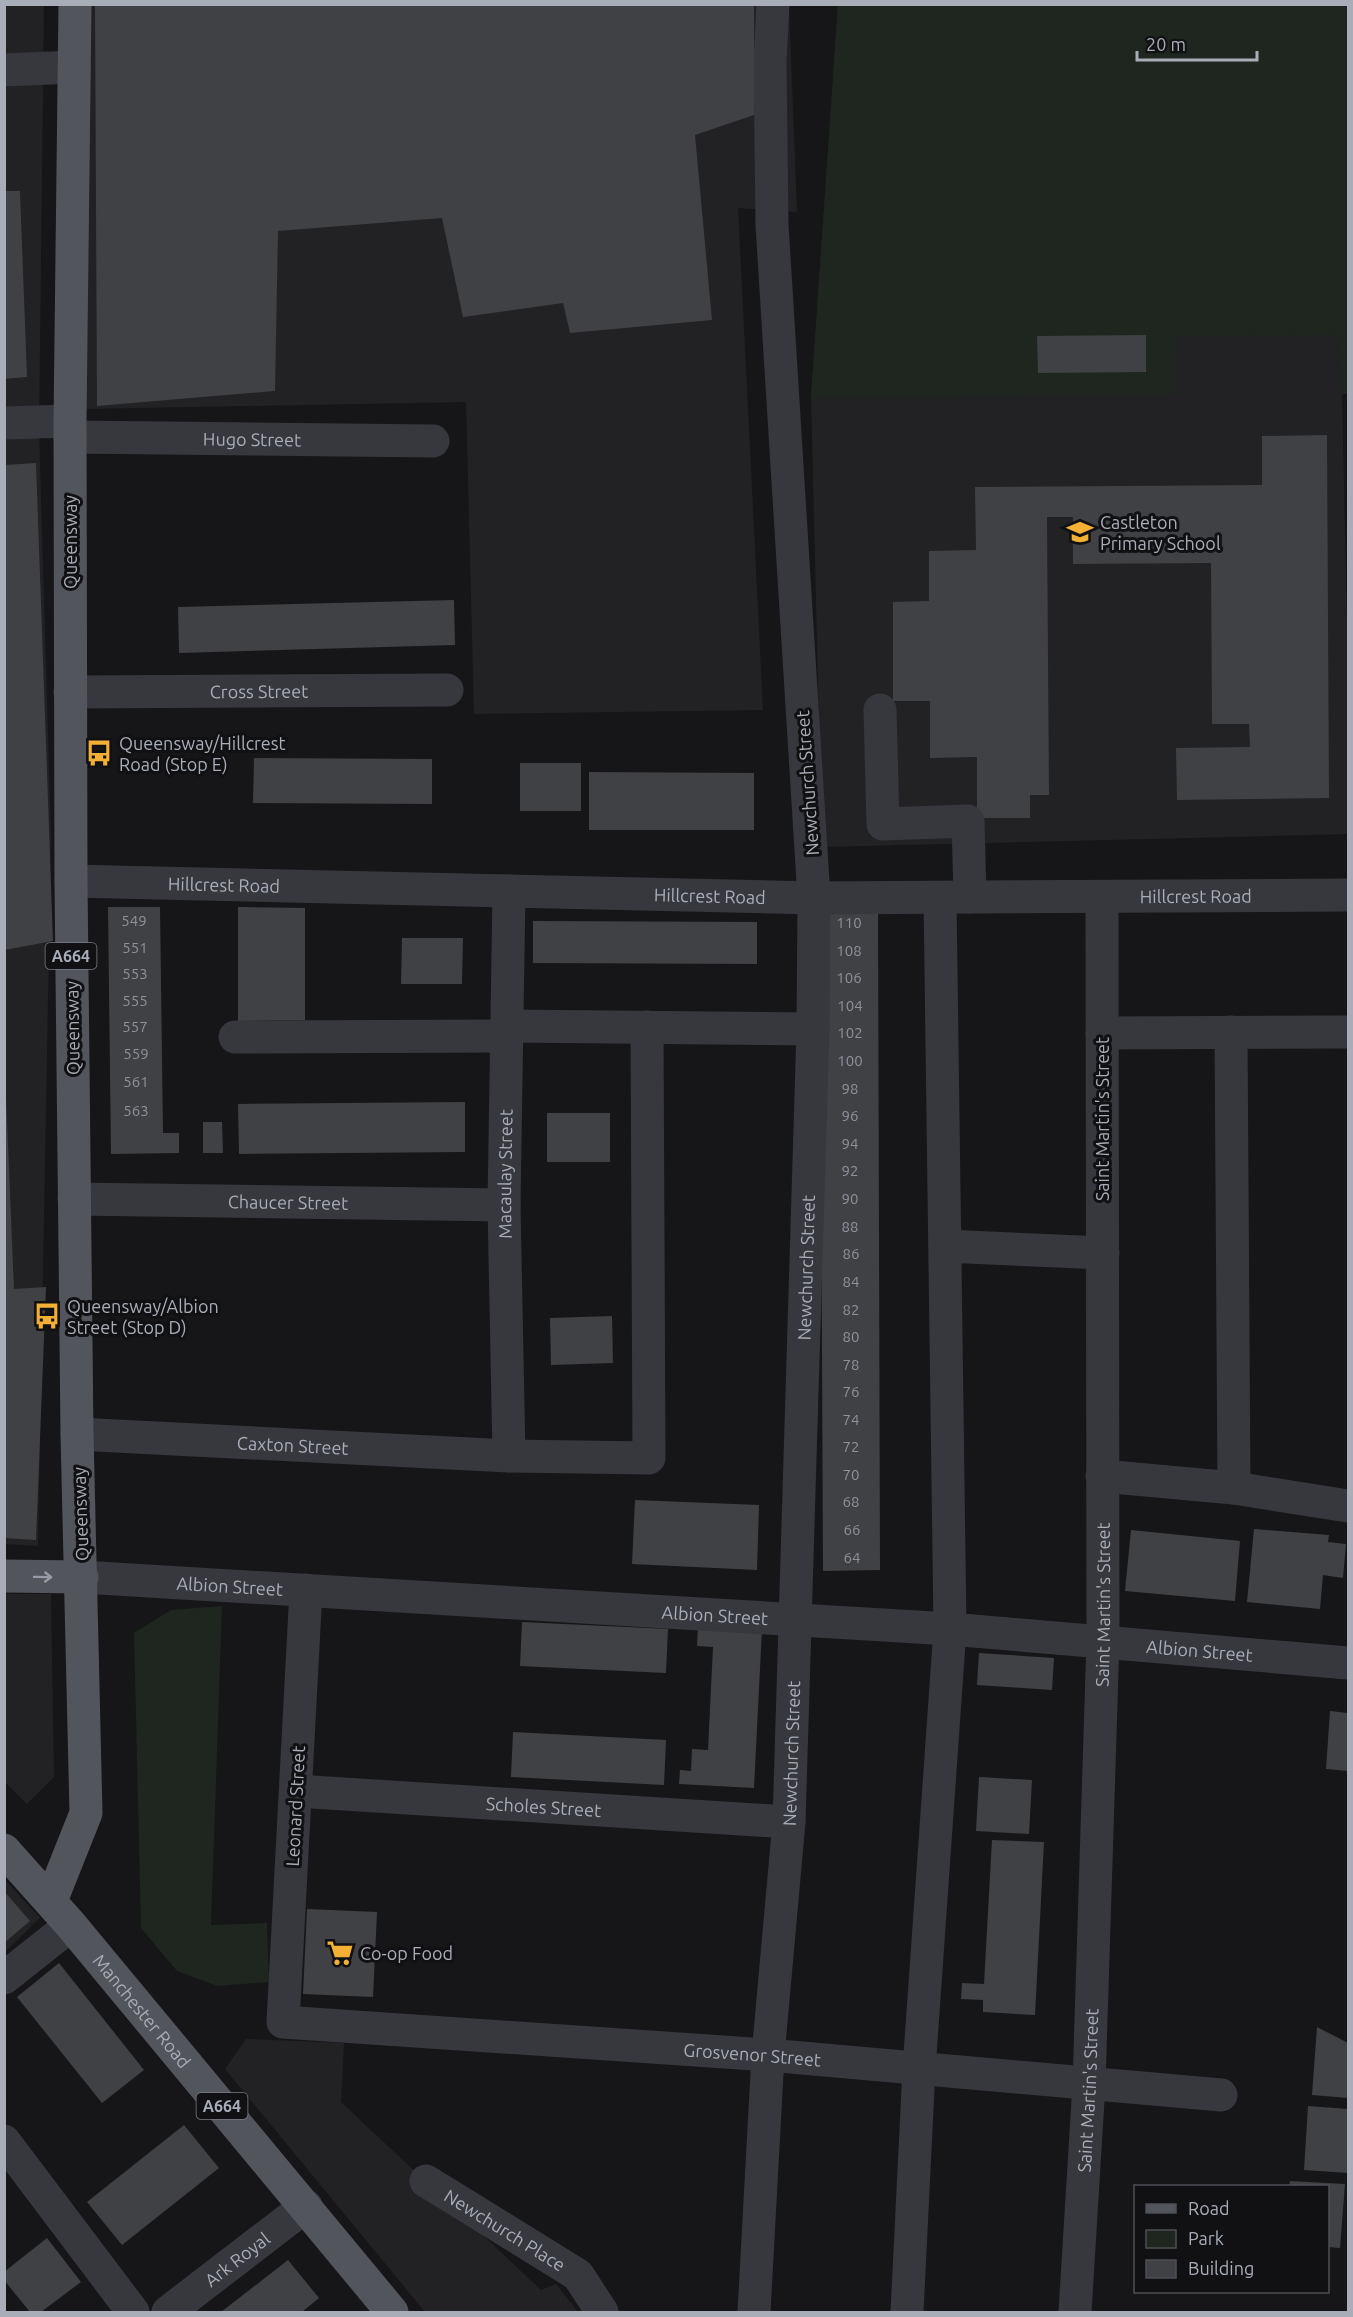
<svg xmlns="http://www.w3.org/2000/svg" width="1353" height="2317" viewBox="0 0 1353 2317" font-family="Ubuntu,sans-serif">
<rect width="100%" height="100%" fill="#161618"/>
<path fill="#222225" d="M4,5h40l-5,425 12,405 -13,711 -34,-2z
M87,5h702l8,207 -59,-4 25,502 -289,4 -8,-312 -380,7z
M838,5h510v389h-6l6,273v167l-526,13 -11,-450z
M4,1594h47l3,183 -27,27 -22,-22z
M5,1880l35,38 -35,34z
M246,2039l98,4 -3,59 200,188 15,-6 22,28h-153l-200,-243z"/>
<path fill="#1e261f" d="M838,5h510v389h-6l-1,-59 -165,1 -1,59 -364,2z
M222,1606l-11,319 56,-2 2,59 -52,4 -40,-15 -36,-43 -7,-295 37,-23z"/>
<path fill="#404145" d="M95,4h659v111l-59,20 17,185 -142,13 -7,-30 -100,14 -21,-99 -164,13 -3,160 -178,15z
M4,191h16l7,186 -23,2z
M1146,335v37l-108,1 -1,-37z
M1327,435l2,363 -152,2 -1,-52 74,-1 -1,-23h-37l-1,-161 -138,1v-47h-26l2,278h-19v23h-53v-61l-47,1v-57h-37v-99l36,-1v-50l47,-1 -1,-63 287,-2v-49z
M36,463l17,478 -49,9v-485z
M454,600l1,45 -276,8 -1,-46z
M254,758l178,1v45l-179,-1z
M520,763h61v48h-61z
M589,772l165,1v57h-165z
M108,907h52l3,226h16v20l-68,1z
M238,907l67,1v112l-67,1z
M878,908l2,662 -57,1 -3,-662z
M533,921l224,1v42l-224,-1z
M402,938h61l-1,46h-61z
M4,1047l10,242 32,-2 -10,253 -32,-2z
M465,1102v50l-226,2 -1,-50z
M547,1113h63v49h-63z
M203,1122h19l1,31h-20z
M612,1316l1,47 -62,2 -1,-47z
M635,1500l124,5 -2,65 -125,-6z
M1254,1529l75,6 -1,7 18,2 -3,34 -20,-3 -3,34 -73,-7z
M1131,1530l109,11 -5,60 -110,-10z
M522,1622l146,7 -2,44 -146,-7z
M698,1626l64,3 -8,159 -75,-4 1,-14 11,1 1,-22 16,1 5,-103 -16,-1z
M979,1653l75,5 -2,32 -75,-5z
M1330,1711l18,2v58l-22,-2z
M513,1732l153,8 -2,45 -153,-8z
M979,1777l53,3 -3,54 -53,-3z
M992,1840l52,2 -9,173 -52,-3v-12l-22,-1 1,-16 22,1z
M4,1891l26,30 -26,22z
M307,1909l70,3 -4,85 -70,-3z
M59,1963l85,107 -42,33 -85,-106z
M1317,2027l31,16v55l-36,-3z
M1308,2106l40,3v64l-44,-3z
M184,2125l35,43 -97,77 -35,-43z
M1290,2181l55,3 -5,64 -12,-1v-61h-39z
M47,2238l34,44 -40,30h-11l-26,-32v-8z
M288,2260l31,38 -17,14h-81z"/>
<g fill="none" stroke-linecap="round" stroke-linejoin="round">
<g stroke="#37383d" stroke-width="33">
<path d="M4,70l70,-3"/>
<path d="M4,423l66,-2"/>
<path id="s1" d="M70,437l363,4"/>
<path id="s2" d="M70,692l377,-2"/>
<path d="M880,710l3,114 85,-3 2,76"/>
<path id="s3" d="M71,881l743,17 534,-3"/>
<path d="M509,1026l304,3"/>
<path d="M1102,1033l246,-1"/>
<path d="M235,1037l273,-1"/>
<path id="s4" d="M74,1199l430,6"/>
<path d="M945,1246l158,7"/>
<path id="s5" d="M77,1434l432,22 140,2 -2,-431"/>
<path id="s6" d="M509,1456l-5,-251 5,-314"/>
<path d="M1102,1476l132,12 -3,-456"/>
<path d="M1234,1488l114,18"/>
<path id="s7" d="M82,1577l868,52 398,34"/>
<path id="s8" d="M306,1590l-23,432 485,33 453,40"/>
<path id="s9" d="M296,1791l493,31"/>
<path d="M4,1978l67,-53"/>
<path d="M4,2141l129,171"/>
<path id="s10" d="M426,2181l152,94 24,37"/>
<path id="s11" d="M168,2312l138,-106"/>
<path id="s12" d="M754,2312l14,-257 21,-233 24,-793 1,-131 -42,-673 -2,-164 3,-57"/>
<path d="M907,2312l12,-243 31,-440 -10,-731"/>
<path id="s13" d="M1075,2312l14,-228 14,-444 -1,-743"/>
</g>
<g stroke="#53555c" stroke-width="33">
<path d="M4,1576l78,1"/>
<path id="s14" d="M4,1850l67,75 321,387"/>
<path d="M51,1901l35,-88 -9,-379 -6,-553 -1,-460 5,-417"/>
</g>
</g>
<defs><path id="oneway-shaft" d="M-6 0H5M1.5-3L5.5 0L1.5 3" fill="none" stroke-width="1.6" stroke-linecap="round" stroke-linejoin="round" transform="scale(1.5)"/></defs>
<use stroke="#979ba6" href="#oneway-shaft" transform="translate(43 1577) rotate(1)"/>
<defs>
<g id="school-bare" transform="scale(2.07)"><path d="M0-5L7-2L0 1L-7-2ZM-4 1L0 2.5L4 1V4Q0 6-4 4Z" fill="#f2b134" stroke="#111113" stroke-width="2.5" paint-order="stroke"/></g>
<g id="bus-bare" transform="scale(2.07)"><path d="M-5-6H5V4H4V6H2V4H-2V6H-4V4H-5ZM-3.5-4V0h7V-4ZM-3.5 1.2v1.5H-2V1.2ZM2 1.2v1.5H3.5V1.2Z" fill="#f2b134" stroke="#111113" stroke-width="2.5" paint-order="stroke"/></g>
<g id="supermarket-bare" transform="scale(2.07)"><path d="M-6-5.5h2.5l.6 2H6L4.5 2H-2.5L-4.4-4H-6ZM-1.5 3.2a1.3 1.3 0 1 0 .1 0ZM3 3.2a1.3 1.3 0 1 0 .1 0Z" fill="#f2b134" stroke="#111113" stroke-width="2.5" paint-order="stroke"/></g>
</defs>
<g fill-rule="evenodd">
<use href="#school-bare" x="1080" y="532"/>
<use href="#bus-bare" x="99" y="753"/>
<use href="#bus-bare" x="47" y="1316"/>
<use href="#supermarket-bare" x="340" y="1953"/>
</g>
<g text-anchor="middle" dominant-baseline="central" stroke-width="6" stroke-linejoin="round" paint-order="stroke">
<g font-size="15" fill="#8e929b">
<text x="134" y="920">549</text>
<text x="849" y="922">110</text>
<text x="135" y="947">551</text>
<text x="849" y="950">108</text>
<text x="135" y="973">553</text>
<text x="849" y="977">106</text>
<text x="135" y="1000">555</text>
<text x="850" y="1005">104</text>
<text x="135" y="1026">557</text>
<text x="850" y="1032">102</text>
<text x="136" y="1053">559</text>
<text x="850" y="1060">100</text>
<text x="136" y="1081">561</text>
<text x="850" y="1088">98</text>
<text x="136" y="1110">563</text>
<text x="850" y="1115">96</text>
<text x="850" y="1143">94</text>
<text x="850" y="1170">92</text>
<text x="850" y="1198">90</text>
<text x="850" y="1226">88</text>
<text x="851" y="1253">86</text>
<text x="851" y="1281">84</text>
<text x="851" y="1309">82</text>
<text x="851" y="1336">80</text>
<text x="851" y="1364">78</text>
<text x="851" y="1391">76</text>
<text x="851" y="1419">74</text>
<text x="851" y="1446">72</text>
<text x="851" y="1474">70</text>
<text x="851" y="1501">68</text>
<text x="852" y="1529">66</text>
<text x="852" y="1557">64</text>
</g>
<g fill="#111113" stroke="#7b7e86" stroke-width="1.5">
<rect x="45.5" y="943" width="51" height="26" rx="4.5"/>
<rect x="196.5" y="2093" width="51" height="26" rx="4.5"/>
</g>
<g font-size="16" font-weight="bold" fill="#a8adb8">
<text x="71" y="956">A664</text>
<text x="222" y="2106">A664</text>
</g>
<g font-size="18" fill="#a8adb8" stroke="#111113">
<text stroke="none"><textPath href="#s1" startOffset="182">Hugo Street</textPath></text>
<text transform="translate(70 542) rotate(-90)">Queensway</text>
<text stroke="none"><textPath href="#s2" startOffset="189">Cross Street</textPath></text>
<text transform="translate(807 783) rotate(-94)">Newchurch Street</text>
<text stroke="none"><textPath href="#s3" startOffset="153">Hillcrest Road</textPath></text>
<text stroke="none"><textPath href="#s3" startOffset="639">Hillcrest Road</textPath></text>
<text stroke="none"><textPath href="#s3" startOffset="1125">Hillcrest Road</textPath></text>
<text transform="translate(72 1028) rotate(-91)">Queensway</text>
<text transform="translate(1102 1119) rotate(-90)">Saint Martin's Street</text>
<text stroke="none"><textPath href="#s6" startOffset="282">Macaulay Street</textPath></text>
<text stroke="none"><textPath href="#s4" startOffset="214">Chaucer Street</textPath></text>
<text stroke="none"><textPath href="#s12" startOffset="1046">Newchurch Street</textPath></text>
<text stroke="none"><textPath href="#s5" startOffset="216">Caxton Street</textPath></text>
<text transform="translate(80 1514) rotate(-92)">Queensway</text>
<text stroke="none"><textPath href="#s7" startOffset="148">Albion Street</textPath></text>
<text stroke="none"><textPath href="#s13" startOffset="708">Saint Martin's Street</textPath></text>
<text stroke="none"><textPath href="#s7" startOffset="634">Albion Street</textPath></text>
<text stroke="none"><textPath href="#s7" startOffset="1120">Albion Street</textPath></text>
<text stroke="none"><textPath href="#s12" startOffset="560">Newchurch Street</textPath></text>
<text transform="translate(295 1806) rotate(-87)">Leonard Street</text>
<text stroke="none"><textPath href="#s9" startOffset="248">Scholes Street</textPath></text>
<text stroke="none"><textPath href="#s14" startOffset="212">Manchester Road</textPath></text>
<text stroke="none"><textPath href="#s8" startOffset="903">Grosvenor Street</textPath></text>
<text stroke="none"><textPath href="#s13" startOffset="222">Saint Martin's Street</textPath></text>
<text stroke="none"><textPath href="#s10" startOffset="93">Newchurch Place</textPath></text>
<text stroke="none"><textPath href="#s11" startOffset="87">Ark Royal</textPath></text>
</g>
<g font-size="18" fill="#a8adb8" stroke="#111113" text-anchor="start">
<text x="1100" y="522">Castleton<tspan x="1100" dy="21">Primary School</tspan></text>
<text x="119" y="743">Queensway/Hillcrest<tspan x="119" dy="21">Road (Stop E)</tspan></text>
<text x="67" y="1306">Queensway/Albion<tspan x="67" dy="21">Street (Stop D)</tspan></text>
<text x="360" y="1953">Co-op Food</text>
</g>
</g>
<rect width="1353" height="2317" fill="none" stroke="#a8adb8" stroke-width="12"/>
<rect x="1134" y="2185" width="195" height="108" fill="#111113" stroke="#4d4f55" stroke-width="1.5"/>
<rect x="1146" y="2204" width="30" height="9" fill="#53555c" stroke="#4d4f55" stroke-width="1.5"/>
<text x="1188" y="2215" font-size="18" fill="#a8adb8">Road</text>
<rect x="1146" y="2230" width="30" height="18" fill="#1e261f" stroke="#4d4f55" stroke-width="1.5"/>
<text x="1188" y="2245" font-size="18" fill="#a8adb8">Park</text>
<rect x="1146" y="2260" width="30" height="18" fill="#404145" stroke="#4d4f55" stroke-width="1.5"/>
<text x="1188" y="2275" font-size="18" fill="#a8adb8">Building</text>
<path d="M1137 51v9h120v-9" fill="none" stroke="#a8adb8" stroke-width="3"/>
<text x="1146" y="51" font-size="18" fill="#a8adb8" stroke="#111113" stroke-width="4.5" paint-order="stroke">20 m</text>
</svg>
